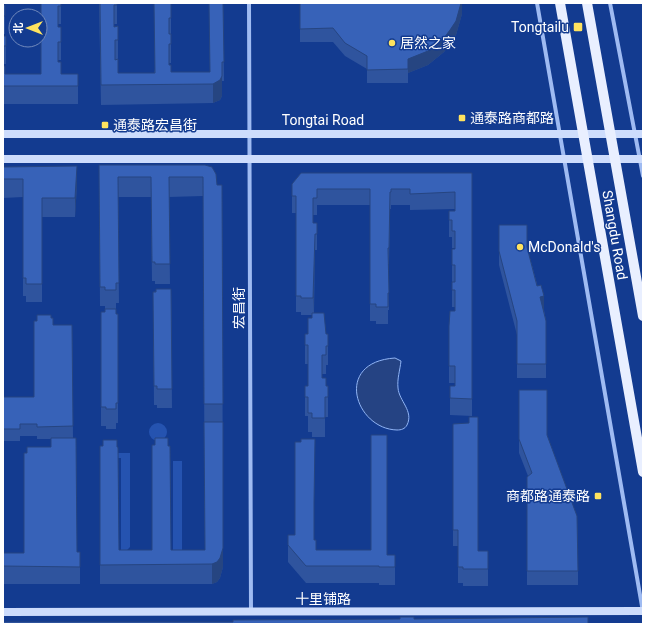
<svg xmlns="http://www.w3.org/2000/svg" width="646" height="627" viewBox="0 0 646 627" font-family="Roboto,'Noto Sans SC',sans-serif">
<rect width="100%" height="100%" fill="#133b90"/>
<path fill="#2553b0" d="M149 432a9 9 0 1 1 18 0a9 9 0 1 1-18 0Z
M106,453h24v94l-5,5h-4v-94h-15z
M173,461h9v101h-9z"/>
<path fill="#254383" stroke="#90b4f5" d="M395,358l6,3c-1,9 -4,18 -3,27 1,13 16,23 9,37 -2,4 -6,5 -10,5 -42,-1 -64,-68 -2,-72z"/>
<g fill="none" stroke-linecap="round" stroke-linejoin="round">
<path stroke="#9fbbf2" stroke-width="4" d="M249,3l2,609
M537,3l106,609
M610,3l33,173"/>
<path stroke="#cddcfc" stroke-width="8" d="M3,134h640
M3,159h640
M3,612l640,-1"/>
<path stroke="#e9efff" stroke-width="10" d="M560,3l83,469
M587,3l56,313"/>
</g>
<path fill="#2f549e" d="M41,3h20v21h-3v3h3v33h-3v2l3,12h17v30h-75v-38l2,8h36z
M99,3h18v21h-3v3l4,-1v47h36l17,-70v60h-2l2,9h39l13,-69 1,78h-2v15l-2,4 -7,3 -112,2z
M300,3h162v11l-6,21 -6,9 -6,8 -16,13 -20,8v10h-41v-14l-22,-13 -12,-14h-33z
M3,5h2v29h-2z
M3,36h3v28h-3z
M99,165h106l12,20h5l1,382 -3,11 -3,4 -5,2h-112v-138l19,104h86l-2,-354 -34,1 1,87h-15v-3h-3l-1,-84h-33l1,106h-3v11h2v109h-2v6h-10v-3h-5v-114h4v-6h-5z
M3,167l74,18 -2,32h-33v85h-16v-6h-3v-99l-20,1z
M472,173v243l-22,-1v-29h5v-3h-6v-57l6,-15v-4h-3v-58h3v-1h-3v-11h-3v-26h6v-2l-45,1v-5h-19v4h-1l-1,55h-1l1,46h-1v14h-12v-3h-6v-116h-53v10h-4v8h4v27h-2l-1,63 12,21h2v31h-2v9h-4v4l4,8h2v31h-3v20h-13v-5h-4v-16h-3v-30h3v-22h-3v-30h3l4,-16v-3h-11v-3h-5v-99h-4v-29z
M499,225l28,22 17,63 2,11v57h-29v-43l-18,-70z
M171,289l1,119h-15v-3h-3l-1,-113z
M51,318l2,7h19l1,113 4,114h3v32h-77v-31h21l3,-100 24,-6v-8h-14v-3h-17v5h-17v-44h31l3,-76z
M519,390l28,45 31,136v14h-51v-108l1,-1 -9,-23z
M453,424l25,127h10v35h-25v-3h-5v-37h-5z
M314,510v30l2,10 71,5h8v30h-16v-2h-73l-18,-21v-27h7z"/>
<path fill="#264581" d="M461,3h1v11l-6,21 -6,9 -6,8 -16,13 -20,8v-14z
M222,76v20l-2,4 -7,3v-19z
M77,166v19l-2,32v-19z
M315,234v16l-2,65v-17z
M544,296v14h-4v-13z
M223,548v19l-3,11 -3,4 -5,2v-20z"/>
<path fill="#3762b8" stroke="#264581" d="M41,3h20v3h-3v21h3v15h-3v20h3v12h17v12h-75v-20h2v8h36z
M100,3h17v2h-3v22l4,-1v14h-3v20l3,-1v14h37l-1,-70h17v15h-2v16h2v10h-2v21h2v7h39l-1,-69h14l1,59h-2v14l-2,4 -7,4 -112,1z
M300,3h161l-5,18 -6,9 -6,8 -16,13 -20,8v10l-41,1v-14l-22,-13 -12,-15 -33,1z
M3,5h2v11h-2z
M3,36h3v10h-3z
M99,165h106l7,2 4,7 1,11h5l1,219h-19l-1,-227h-34l1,87h-15v-2h-3l-1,-85h-33l1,106h-3v7h-11v-3h-5z
M77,166l-2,32h-33v86h-16v-6h-3v-99h-20v-12z
M301,173h171v226l-22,-1v-12h5v-20h-6v-40l1,-15h5v-21h-3v-8h3v-17h-3v-16h3v-18h-3v-11h-3v-9h6v-19l-45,2v-5h-19v3h-1l-1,56h-1l1,45h-1v14h-12v-3h-6v-115h-53v9h-4v25h4v11h-2l-2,64h-12v-2h-5v-100h-4v-12z
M499,225h28v22l10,39 4,-1 3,11 -4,1 6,24v43h-29v-43l-18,-70z
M156,289h15l1,100h-15v-3h-3l-1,-94h3z
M105,309h11v5h2v89h-2v6h-10v-2h-5v-95h4z
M312,313h12l2,21h2v12h-2v9h-4v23h4v8h2v11h-3v21h-13v-5h-4v-16h-3v-11h3v-41h-3v-11h3v-16h4z
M37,315h14v3h2v7h19l1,101 -36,1v-3h-17v5h-17v-32h31v-76h3z
M519,390h28v45l30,81 1,55h-51v-94l5,-4 -13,-34z
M469,417h9v134h10v18h-25v-2h-5v-37h-5v-106l16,-1z
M204,422h19v126l-3,10 -3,4 -5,2 -112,1v-119h3v-6h14v7h1l1,103h33v-105h3v-7h13v8h2l1,104h34z
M371,435h16v120h8v12h-16v-1h-73l-18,-21v-10h7v-93h6v-3h14l-1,63v38h2v10h55z
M51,438h25l1,114h3v15l-77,-1v-13h21v-100h3v-6h24z
M400,617h14v2l174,-2v7h-585v-2h230v-2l167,-1z"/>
<g fill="#ffe35f" stroke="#133b90" stroke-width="1.5">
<rect x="573" y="22" width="10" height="10" rx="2"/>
<circle cx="392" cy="43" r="4"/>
<rect x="458" y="114" width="8" height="8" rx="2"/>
<rect x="101" y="121" width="8" height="8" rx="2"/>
<circle cx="520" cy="247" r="4"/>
<rect x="594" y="492" width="8" height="8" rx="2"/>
</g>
<g text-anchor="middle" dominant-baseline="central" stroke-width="3" stroke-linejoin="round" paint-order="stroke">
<g font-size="14" fill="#fff" stroke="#133b90" text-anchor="start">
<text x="569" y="27" text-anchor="end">Tongtailu</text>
<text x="400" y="43">居然之家</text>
<text x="470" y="118">通泰路商都路</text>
<text x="113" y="125">通泰路宏昌街</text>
<text x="528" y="247">McDonald's</text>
<text x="590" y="496" text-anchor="end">商都路通泰路</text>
</g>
<g font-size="14" fill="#fff" stroke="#133b90">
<text x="323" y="120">Tongtai Road</text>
<text transform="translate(615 235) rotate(80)">Shangdu Road</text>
<text transform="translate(239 308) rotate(-90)">宏昌街</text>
<text x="323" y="599">十里铺路</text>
</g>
</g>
<rect width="646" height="627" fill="none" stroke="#ffffff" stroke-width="8"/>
<g transform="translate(28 28) rotate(270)"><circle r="19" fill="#133b90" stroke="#7189bc"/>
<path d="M0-3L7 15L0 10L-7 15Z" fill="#ffe35f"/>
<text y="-6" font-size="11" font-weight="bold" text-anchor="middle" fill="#ffffff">北</text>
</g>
</svg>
